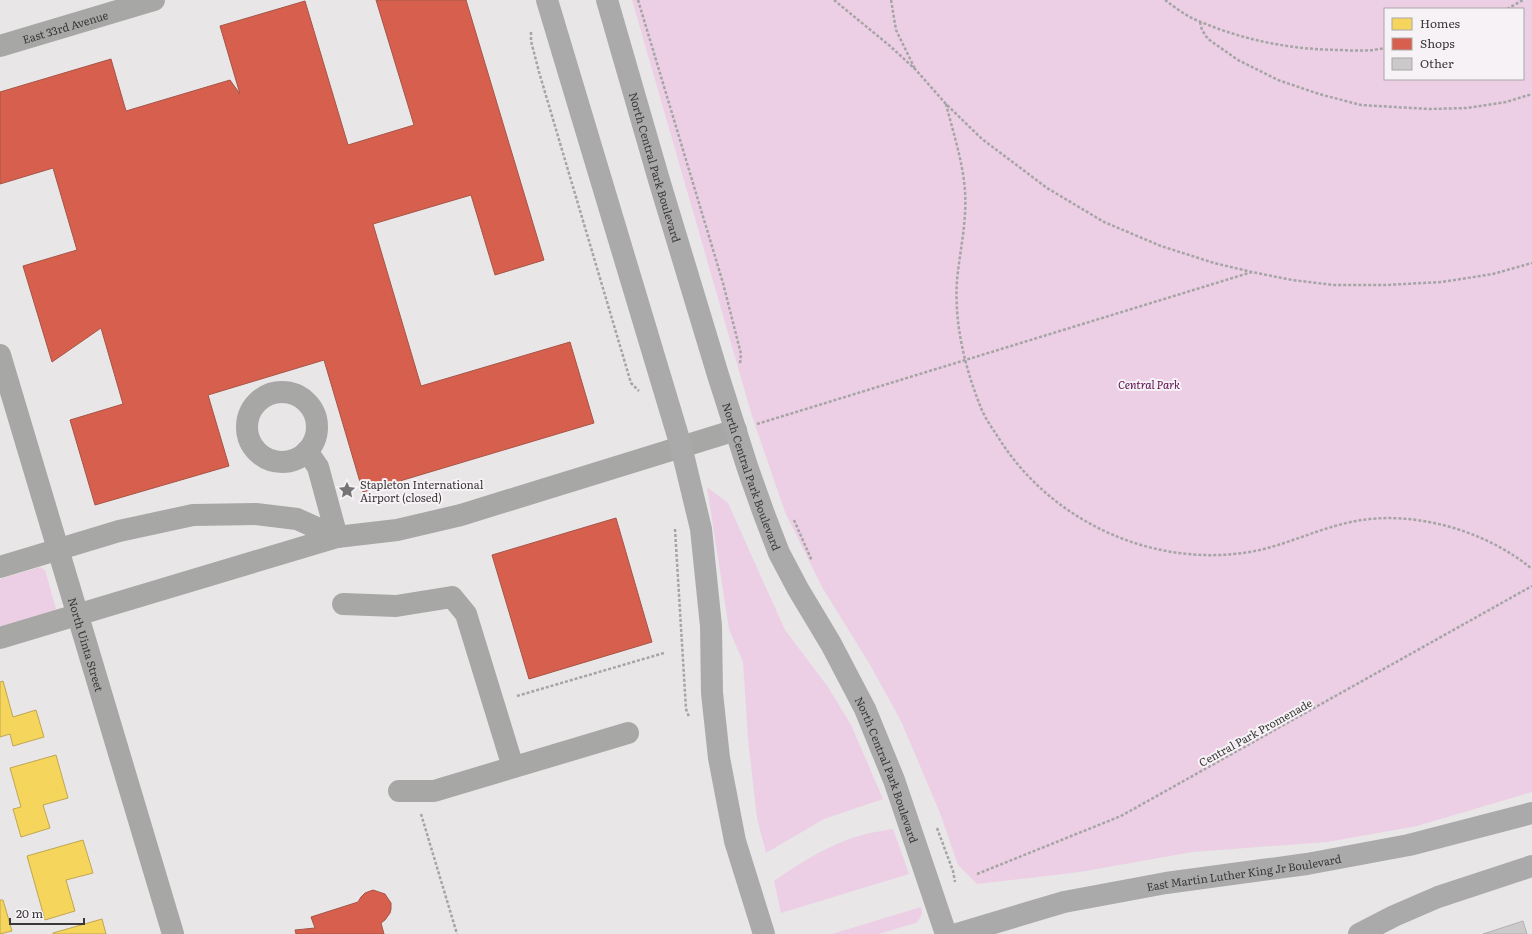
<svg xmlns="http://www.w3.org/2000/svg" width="1532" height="934" viewBox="0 0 1532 934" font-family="Literata,serif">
<rect width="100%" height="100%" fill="#e8e6e7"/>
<path fill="#eccfe4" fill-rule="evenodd" d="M632,0h900v792l-115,34 -90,16 -135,10 -112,20 -103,12 -19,-19 -18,-52 -39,-92 -32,-58 -47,-76 -37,-75 -33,-96zM1385,9h138v70h-138z
M707,487l21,16 57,127 43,57 23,38 32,74 -59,20 -58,34 -9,-35 -9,-79 -5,-77 -14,-33z
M40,567l5,3 11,39 -3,2 -53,16v-48z
M893,829l16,45 -128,39 -7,-32c27,-19 56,-37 88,-46 10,-3 21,-4 31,-6z
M921,907c2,7 0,11 -5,16l-38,11h-46z"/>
<path fill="#f6d55c" stroke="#bea652" d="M3,681l10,36 23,-7 8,27 -31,9 -3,-12 -10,3v-55z
M56,755l12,43 -25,7 7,23 -29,9 -8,-28 8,-2 -11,-39z
M83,840l10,33 -27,7 9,31 -30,9 -18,-64z
M0,900h3l9,31 -12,3z
M102,919l4,15h-53v-1z"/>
<path fill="#d6604d" stroke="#a75447" d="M376,0h90l78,260 -49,15 -24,-80 -98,29 48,162 149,-44 24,81 -231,69 -39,-132 -116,35 21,71 -134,39 -25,-85 53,-16 -22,-76 -49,34 -29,-96 54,-16 -24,-82 -53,16v-92l111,-33 15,52 104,-31 10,14 -20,-68 85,-25 43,144 66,-20z
M616,518l36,124 -123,37 -37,-124z
M373,890l12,4 6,9v6l-1,4 -5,7 -4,3 3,11h-88l-1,-4 20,-2 -4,-11 47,-15 3,-5 4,-4z"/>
<path fill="#cbc9ca" stroke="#b3b1b2" d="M1523,921l4,13h-44z"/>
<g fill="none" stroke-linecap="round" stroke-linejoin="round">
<path stroke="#a6a5a6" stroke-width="2.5" stroke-dasharray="3 2" stroke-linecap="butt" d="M638,0l85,283 18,71 -1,10
M834,0l56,46 26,24 30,34 36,35 65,49 57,34 57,24 53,17 38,9 40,8 42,5h52l55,-3 52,-8 39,-11
M891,0l5,30 19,39
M1165,0c11,8 22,17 36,22 45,19 93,28 142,28 14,1 28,1 42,-2
M1507,9l16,-9
M1200,22l2,8 6,9 30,21 40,20 41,14 42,11 68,4 38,-1 39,-6 26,-8
M531,32v9l8,31 92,311 8,8
M946,104c7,28 17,58 19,87 2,30 -5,59 -8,89 -3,44 8,88 24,128 4,10 11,20 17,29 51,82 149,129 245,116 39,-5 74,-25 113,-32 58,-11 131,10 176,48
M757,424l495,-152
M794,520l18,41
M675,529l11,180 3,8
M517,696l147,-43
M421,814l36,120
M937,828l16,43 2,11
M977,874l144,-58 411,-230"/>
<g stroke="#a7a7a6" stroke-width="22">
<path id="s1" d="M0,46l154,-46"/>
<path id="s2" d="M0,355l173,579"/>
<circle cx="282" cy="427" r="35"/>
<path d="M307,451l11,16 19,70"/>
<path d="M0,567l119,-36 74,-16 63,-1 41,5 40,18"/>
<path d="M343,604l53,2 56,-9 14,17 47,153"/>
<path d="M0,638l337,-101 60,-7 64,-15 275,-85"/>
<path d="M399,791h35l194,-58"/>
</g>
<g stroke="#abaaab" stroke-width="22">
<path d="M547,0l134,446 20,83 10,97 1,67 7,65 16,83 29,93"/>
<path id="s3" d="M607,0l52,180 59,195 30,94 16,45 15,39 19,36 33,55 34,65 29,71 52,154"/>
<path id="s4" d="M957,934l107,-32 102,-19 141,-19 102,-19 123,-32"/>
<path d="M1359,934l35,-18 44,-19 94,-31"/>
</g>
</g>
<defs>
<g id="sight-bare" transform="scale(1.38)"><path d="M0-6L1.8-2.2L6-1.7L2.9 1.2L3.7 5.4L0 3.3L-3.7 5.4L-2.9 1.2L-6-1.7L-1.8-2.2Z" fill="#777576" stroke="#f6f2f5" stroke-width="2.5" paint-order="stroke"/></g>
</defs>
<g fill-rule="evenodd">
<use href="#sight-bare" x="347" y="490"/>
</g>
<g text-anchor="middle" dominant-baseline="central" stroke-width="4" stroke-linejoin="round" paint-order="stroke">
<g font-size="11" fill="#3a3839" stroke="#f6f2f5">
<text stroke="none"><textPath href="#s1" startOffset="68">East 33rd Avenue</textPath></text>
<text stroke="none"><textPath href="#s3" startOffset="174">North Central Park Boulevard</textPath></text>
<text stroke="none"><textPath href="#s3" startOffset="498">North Central Park Boulevard</textPath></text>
<text stroke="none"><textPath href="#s2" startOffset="302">North Uinta Street</textPath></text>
<text transform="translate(1255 732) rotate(-29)">Central Park Promenade</text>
<text stroke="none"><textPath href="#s3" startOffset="822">North Central Park Boulevard</textPath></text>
<text stroke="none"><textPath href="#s4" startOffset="294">East Martin Luther King Jr Boulevard</textPath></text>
</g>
<g font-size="11" font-style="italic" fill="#59084b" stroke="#f6f2f5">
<text x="1149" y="384">Central Park</text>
</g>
<g font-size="11" fill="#3a3839" stroke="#f6f2f5" text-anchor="start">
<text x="360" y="484">Stapleton International<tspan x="360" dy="13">Airport (closed)</tspan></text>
</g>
</g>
<rect x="1384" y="8" width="140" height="72" fill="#f6f2f5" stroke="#aba8aa"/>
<rect x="1392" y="18" width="20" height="12" fill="#f6d55c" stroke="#aba8aa"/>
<text x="1420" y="28" font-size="12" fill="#3a3839">Homes</text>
<rect x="1392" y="38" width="20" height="12" fill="#d6604d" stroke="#aba8aa"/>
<text x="1420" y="48" font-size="12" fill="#3a3839">Shops</text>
<rect x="1392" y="58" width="20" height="12" fill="#cbc9ca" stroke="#aba8aa"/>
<text x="1420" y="68" font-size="12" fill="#3a3839">Other</text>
<path d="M10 918v6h74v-6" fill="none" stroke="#3a3839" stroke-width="2"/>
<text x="16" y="918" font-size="12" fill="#3a3839" stroke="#f6f2f5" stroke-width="3" paint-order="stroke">20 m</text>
</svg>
